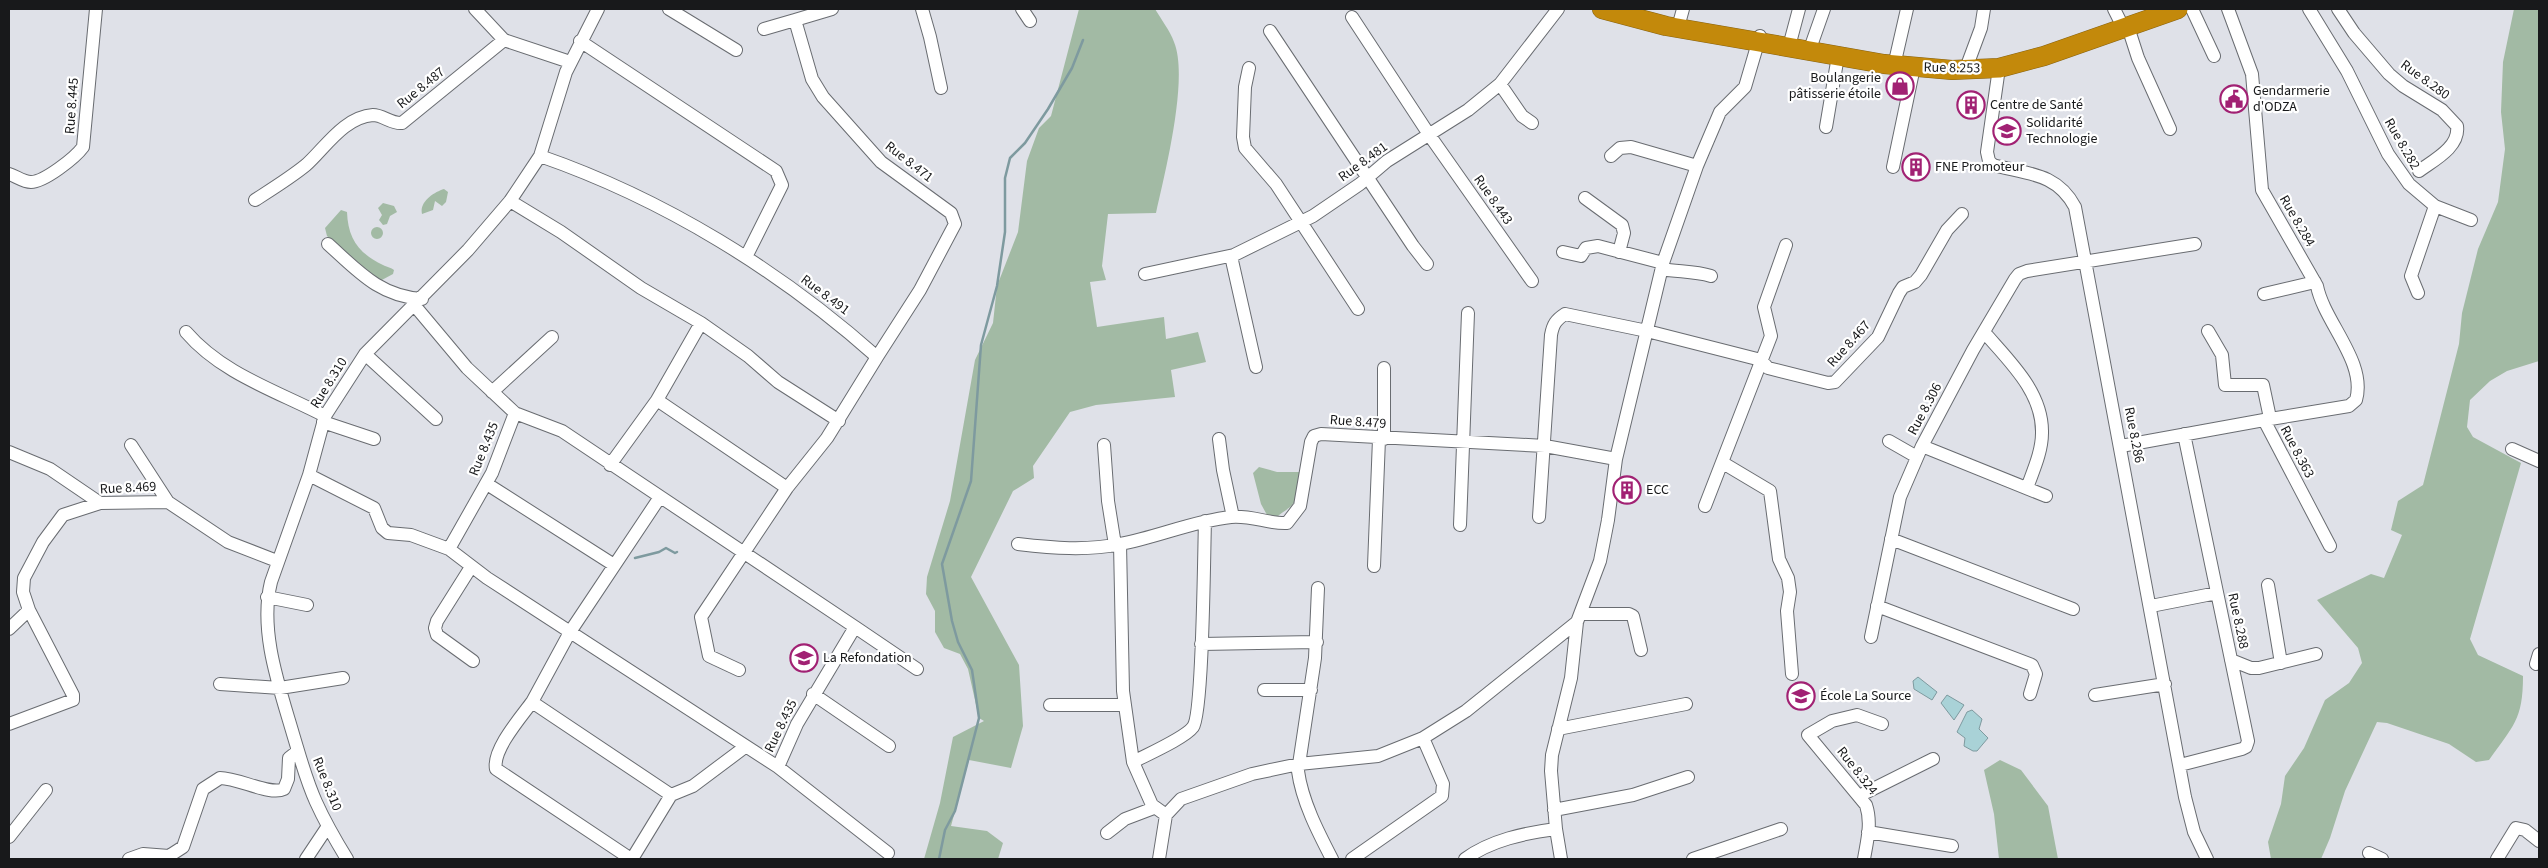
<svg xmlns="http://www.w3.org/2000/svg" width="2548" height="868" viewBox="0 0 2548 868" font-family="'Source Sans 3',sans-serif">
<rect width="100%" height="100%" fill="#dfe1e8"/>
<path fill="#a2baa4" d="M1079,9h76c6,10 15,22 19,33 15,36 -9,131 -18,171l-48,1 -6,52 4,14 -16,2 7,45 67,-10 2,22 32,-7 8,30 -35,8 4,27 -79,8 -26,7 -37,54 1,12 -21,13 -42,86 48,88 4,61 -12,42 -42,-8 -18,66 36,5 16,12 -5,16h-74l16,-56 13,-66 31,-16 -5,-3 -11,-49 -8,-15 -16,-6 -9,-16v-21l-9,-17 1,-17 23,-76 25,-141 18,-37 4,-37 21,-54 9,-71 12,-33 12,-12z
M2514,9h25v352l-32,10 -17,10 -20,19 -3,27 6,10 48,26 -51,176 8,16 45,21c0,44 -10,50 -34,84l-13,2 -27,-18 -62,-21 -10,-1 -32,69 -15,47 -9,21h-50l-3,-17 13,-38 4,-28 19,-28 21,-48 24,-17 13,-20 -4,-15 -41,-48 54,-26 13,4 18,-43 -11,-5 7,-29 25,-16 36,-141 3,-31 16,-64 20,-47 7,-53 -4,-37 2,-50z
M444,189l4,3 -2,10 -4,4 -7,-5 -2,9 -11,4c-3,-12 12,-22 22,-25z
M383,203l11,3 3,6 -7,4 -3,8 -4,1 -4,-5 3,-5 -4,-7z
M341,210l6,2c1,26 11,41 36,53 4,2 7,2 11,5l-1,4 -13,7 -53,-45 -2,-8z
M371 233a6 6 0 1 1 12 0a6 6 0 1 1-12 0Z
M1259,467l18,5h25c-2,9 -2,25 -9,32 -4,5 -11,8 -16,13l-10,-2 -6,-11 -8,-31z
M2000,760l21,10 27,36 10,53h-59l-5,-45 -10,-44z"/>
<path fill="#a9d2d7" stroke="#7e9a9f" d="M1918,677l19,15 -5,8 -18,-11 -1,-8z
M1947,695l17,10 -10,15 -13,-17z
M1972,710l10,9 -3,10 9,9 -11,13h-4l-9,-5 1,-8 -8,-6 10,-20z"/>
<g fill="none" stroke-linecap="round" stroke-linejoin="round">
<path stroke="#7e9a9f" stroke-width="2.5" d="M635,558l24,-6 7,-4 9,5 2,-1
M939,859l6,-29 10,-19 24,-93 -7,-48 -14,-28 -6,-21 -10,-57 29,-83 10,-136 16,-59 8,-54v-54l5,-20 15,-15 23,-34 24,-41 11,-28"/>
<g stroke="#696c71" stroke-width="14">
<path id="minor" d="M475,9l29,31 66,22
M669,9l67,41
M832,9l-37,11 17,59 11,18 58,65 70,51 4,11 -35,66 -43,67
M922,9l8,28 11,51
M1022,9l8,12
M2114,9l7,14
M2192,9l22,47
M2228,9l24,65 10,116 55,96c7,36 50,76 39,114l-7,6 -85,14
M2309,9l38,62 41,83 21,30 26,22 -24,70 7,17
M2338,9l16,24 35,41 14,12 39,24 15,16c3,21 -23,34 -38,45
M1352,17l78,119 102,145
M1680,20l3,-11
M2128,27l10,31 32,71
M764,29l31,-9
M1270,31l143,215 14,18
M1791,39l8,-30
M580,41l196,130 6,14 -36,72
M1812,43l12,-34
M1896,57l11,-48
M1968,63l13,-35 3,-19
M1249,68l-4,19 -2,50 2,11 31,36 82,125
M1999,68l-12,84 2,9 4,4c35,9 64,8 82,42l110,590 9,35 13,27
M1500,84l22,32 10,7
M1826,127l12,-71
M540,156c124,43 239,114 337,201l-50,81 -40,50 -86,129 8,39 30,14
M1611,156l9,-8 11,-1 66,19
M1893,167l21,-100
M9,174c7,2 14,8 22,8 13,0 44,-24 52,-35l13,-138
M1585,198l37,27 2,8 -5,19
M255,200c17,-11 35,-22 51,-35 19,-17 38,-48 67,-50 10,0 18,9 29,8l102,-83
M510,201l51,31 80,56 60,35 47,33 30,26 61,39
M2435,206l36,14
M328,244c30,27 51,52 94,55
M1563,252l18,4 5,-8 12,-2 65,17
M1231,256l25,111
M1662,269c16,3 32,2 49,7
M1145,274l89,-19 79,-39 47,-32 27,-23 81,-51 32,-26 58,-75
M2264,294l51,-12
M415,306l52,62 48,45 -23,60 -43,76 38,29 291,189 19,-43 58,-97 -293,-196 -47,-18
M2208,331l14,24 3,30h38l7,33
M186,332c36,42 91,59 139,84
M1984,332c25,29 59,60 58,101 0,19 -9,38 -15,55
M365,354l71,65
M1384,368v71
M492,392l60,-55
M657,400l130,88
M323,422l51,17
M1219,439l4,31 10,47
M1889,441l28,16
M131,445l37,57
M1104,445l4,56 7,44
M1922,446l124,50
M2121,446l143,-26 66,126
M2512,449l27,12
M9,452l41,17 50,34
M1723,463l47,28 9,68 9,19 2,14 -3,19 5,63
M610,465l47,-65 44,-77
M309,475l65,33 8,20 6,5 23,2 38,14
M487,484l127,81
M660,497l-90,135 -38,70 139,93 22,-9 52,-39
M1705,506l66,-170 -7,-29 22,-62
M1539,517l12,-182c2,-11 5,-15 14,-21l82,17 114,29 7,8 60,15 7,-1 43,-45 21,-44 4,-6 12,-5 6,-7 26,-45 15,-16
M1460,525l8,-212
M1891,539l182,70
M1018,544c35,4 68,7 102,0 38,-7 73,-23 111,-27 20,-2 38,7 56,6l13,-17 11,-64 3,-6 7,-2 224,12 71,13
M1120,544l3,147 10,71 19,43 14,10
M1374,566l5,-127
M471,567l-34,54 -2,7 2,7 36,26
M2268,585l13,78
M1318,588l-3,70 -17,113c4,30 20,61 34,88
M267,597l40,8
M1877,606l155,59 4,9 -6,20
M2151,606l66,-13
M1581,614h48l4,2 8,34
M855,627l62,42
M9,629l20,-19
M1871,637l29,-140 22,-51 51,-96 42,-71 4,-5 8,-3 168,-27
M1201,644l116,-2
M2231,660l20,8h8l57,-14
M2536,664l3,-10
M220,684l60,4 63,-10
M1264,690h47
M813,694l76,52
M2095,695l70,-11
M532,702c-11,15 -40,48 -36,67l135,90
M1050,705h74
M9,724l64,-24v-5l-44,-85 -6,-18 1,-14 19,-36 20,-27 37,-12 68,-1 60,40 49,19
M1558,729l128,-25
M1133,762c13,-7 52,-24 60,-35 10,-13 11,-178 12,-206
M2180,765l62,-16 4,-2 2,-6 -64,-307
M778,767l110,86
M1859,796l74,-37
M1554,810l79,-15 55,-18
M1868,832l84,14
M1107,833l18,-14 29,-11
M9,837l37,-47
M2369,853l13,6
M129,859l14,-5 26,2 14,-9 20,-58 17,-11c19,0 50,18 64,11l4,-10 1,-21 9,-7
M306,859l22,-33
M347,859c-11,-18 -22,-37 -31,-57 -10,-22 -16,-45 -23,-68 -14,-48 -34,-103 -22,-152l38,-107 16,-59 40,-62 103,-104 42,-49 30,-45 26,-84 32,-63
M632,859l39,-64
M1159,859l7,-44 15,-16 71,-25 47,-10 79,-8 45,-18 43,-27 111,-89 23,-61 8,-41 8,-61 47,-196 34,-97 23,-54 25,-25 15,-51
M1352,859l90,-63 1,-12 -20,-46
M1465,859c26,-19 60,-26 91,-30
M1561,859l-5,-30 -5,-58 1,-16 19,-77 6,-56
M1693,859l88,-30
M1864,859c3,-18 8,-36 2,-54l-58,-70 24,-14 25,-6 25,9
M2497,859l19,-31 9,2 14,11"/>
</g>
<g stroke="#876211" stroke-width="20">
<path id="highway" d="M1602,9l64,17 93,16 125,22 68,6 47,-2 45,-12 134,-47"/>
</g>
<use href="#minor" stroke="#fff" stroke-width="12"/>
<use href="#highway" stroke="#c3890b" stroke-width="19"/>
</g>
<defs>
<g id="shop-ring" transform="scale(1.4375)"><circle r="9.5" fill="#fff" stroke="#a12173" stroke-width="1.5"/><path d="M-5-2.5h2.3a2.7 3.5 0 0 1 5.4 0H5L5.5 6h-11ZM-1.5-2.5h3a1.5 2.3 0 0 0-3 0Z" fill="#a12173"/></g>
<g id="civic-ring" transform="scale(1.4375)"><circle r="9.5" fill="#fff" stroke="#a12173" stroke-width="1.5"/><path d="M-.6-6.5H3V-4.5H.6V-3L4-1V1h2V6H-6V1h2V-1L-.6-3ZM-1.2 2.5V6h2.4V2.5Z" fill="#a12173"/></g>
<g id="building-ring" transform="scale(1.4375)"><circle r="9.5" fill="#fff" stroke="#a12173" stroke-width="1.5"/><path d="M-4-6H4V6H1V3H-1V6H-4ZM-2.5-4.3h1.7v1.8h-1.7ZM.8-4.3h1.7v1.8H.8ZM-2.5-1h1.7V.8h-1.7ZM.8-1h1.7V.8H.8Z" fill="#a12173"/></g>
<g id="school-ring" transform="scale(1.4375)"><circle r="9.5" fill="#fff" stroke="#a12173" stroke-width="1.5"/><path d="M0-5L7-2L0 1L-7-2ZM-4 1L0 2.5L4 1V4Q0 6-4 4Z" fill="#a12173"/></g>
</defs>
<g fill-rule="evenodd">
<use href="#shop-ring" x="1900" y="86"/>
<use href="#civic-ring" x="2234" y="99"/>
<use href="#building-ring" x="1971" y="105"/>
<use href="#school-ring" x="2007" y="131"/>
<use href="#building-ring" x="1916" y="167"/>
<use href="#building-ring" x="1627" y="490"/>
<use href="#school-ring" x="804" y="658"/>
<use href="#school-ring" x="1801" y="696"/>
</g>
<g text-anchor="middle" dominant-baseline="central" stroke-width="4.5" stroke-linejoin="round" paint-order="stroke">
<g font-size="14" fill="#18191b" stroke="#fff">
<text transform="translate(1952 68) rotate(1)">Rue 8.253</text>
<text transform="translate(2425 80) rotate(36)">Rue 8.280</text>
<text transform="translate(421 88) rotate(-39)">Rue 8.487</text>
<text transform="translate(72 106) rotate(-86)">Rue 8.445</text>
<text transform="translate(2402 144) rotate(60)">Rue 8.282</text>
<text transform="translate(909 162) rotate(38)">Rue 8.471</text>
<text transform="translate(1363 162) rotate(-36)">Rue 8.481</text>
<text transform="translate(1493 200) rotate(55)">Rue 8.443</text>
<text transform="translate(2297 221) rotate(60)">Rue 8.284</text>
<text transform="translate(825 295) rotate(37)">Rue 8.491</text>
<text transform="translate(1849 344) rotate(-48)">Rue 8.467</text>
<text transform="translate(329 383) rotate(-58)">Rue 8.310</text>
<text transform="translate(1925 409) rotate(-62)">Rue 8.306</text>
<text transform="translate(1358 422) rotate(4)">Rue 8.479</text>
<text transform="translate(2134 435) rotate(79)">Rue 8.286</text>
<text transform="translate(484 449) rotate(-68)">Rue 8.435</text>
<text transform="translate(2297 452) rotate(62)">Rue 8.363</text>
<text transform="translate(128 488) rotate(-3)">Rue 8.469</text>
<text transform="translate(2238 621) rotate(78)">Rue 8.288</text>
<text transform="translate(781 726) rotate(-64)">Rue 8.435</text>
<text transform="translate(1857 771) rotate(52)">Rue 8.324</text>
<text transform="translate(327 784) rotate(68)">Rue 8.310</text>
</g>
<g font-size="14" fill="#18191b" stroke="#fff" text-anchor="start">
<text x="1881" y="78" text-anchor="end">Boulangerie<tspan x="1881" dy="16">pâtisserie étoile</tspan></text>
<text x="2253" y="91">Gendarmerie<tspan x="2253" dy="16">d'ODZA</tspan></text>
<text x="1990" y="105">Centre de Santé</text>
<text x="2026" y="123">Solidarité<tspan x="2026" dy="16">Technologie</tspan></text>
<text x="1935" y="167">FNE Promoteur</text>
<text x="1646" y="490">ECC</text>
<text x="823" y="658">La Refondation</text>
<text x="1820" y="696">École La Source</text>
</g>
</g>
<rect width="2548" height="868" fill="none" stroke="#18191b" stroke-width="20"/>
</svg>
